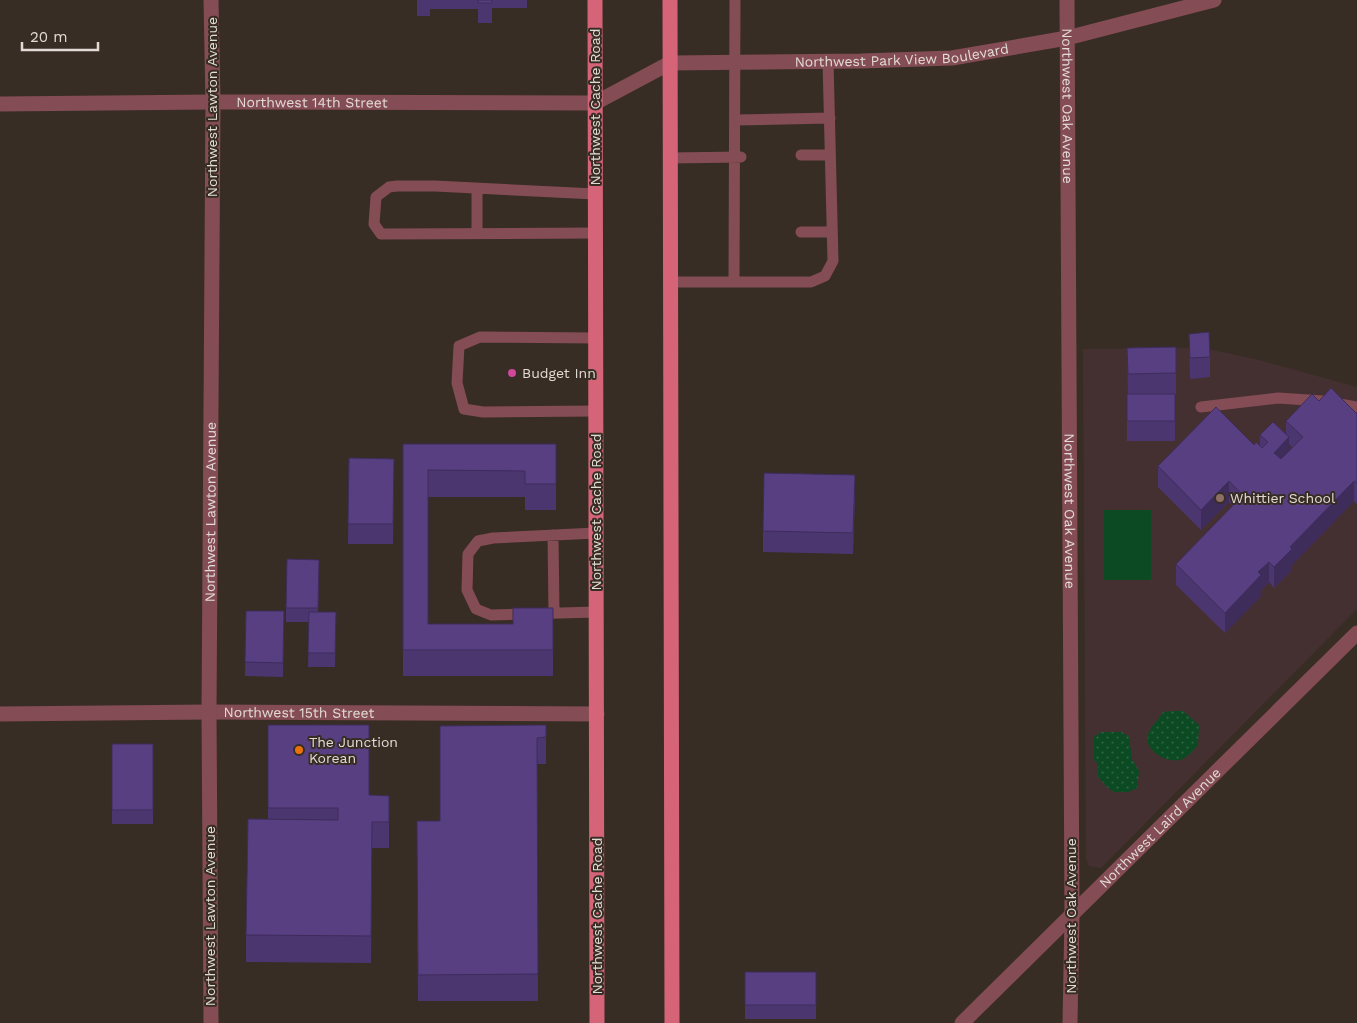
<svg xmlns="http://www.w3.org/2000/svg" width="1357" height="1023" viewBox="0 0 1357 1023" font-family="'Work Sans',sans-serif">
<defs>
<pattern id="park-dots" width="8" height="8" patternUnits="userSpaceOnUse" patternTransform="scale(1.25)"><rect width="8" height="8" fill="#0b4a23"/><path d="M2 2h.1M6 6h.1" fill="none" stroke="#2e6442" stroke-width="1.8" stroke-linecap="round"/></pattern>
</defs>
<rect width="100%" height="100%" fill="#372d24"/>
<path fill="#453031" d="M1203,348l52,11 102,28v222l-256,259 -12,-2 -3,-7 -3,-510z"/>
<path fill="url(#park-dots)" d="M1173,711h10l16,14 -1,20c-5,6 -11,13 -18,15 -14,3 -36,-9 -32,-25 2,-8 11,-16 15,-23z
M1101,732h21l7,5 3,22 7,12 -2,17 -9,4h-14l-6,-4 -10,-11v-13l-4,-4v-23z"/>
<path fill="#0b4a23" d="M1104,510h47v70h-47z"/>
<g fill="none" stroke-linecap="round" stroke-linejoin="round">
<path stroke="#844c55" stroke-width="11" d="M735,120l95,-2
M801,155h29
M670,158l71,-1
M477,189v44
M595,194l-160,-8h-38l-8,1 -13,10 -2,27 7,10 214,-1
M801,232h31
M671,282h140l14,-6 8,-15 -5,-200
M734,282l1,-282
M596,338l-116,-1 -21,9 -2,37 7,26 19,3 113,-1
M1201,407l77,-9 45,3 34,6
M553,535l1,78
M596,612l-105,3 -15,-6 -9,-19 1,-36 10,-13 15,-3 103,-5"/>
<g stroke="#844c55" stroke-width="15">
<path id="s1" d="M1067,0l5,914 -2,109"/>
<path id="s2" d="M0,104l213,-2 382,1 75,-40 191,-2 91,-3 115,-20 147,-38"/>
<path id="s3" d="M0,714l209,-2 388,2"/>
<path id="s4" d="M211,1023l-2,-311 4,-610 -2,-102"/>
<path id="s5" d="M962,1023l395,-390"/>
</g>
<path stroke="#d66479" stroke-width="15" d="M595,0l2,1023
M670,0l2,1023"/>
</g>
<path fill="#4c3670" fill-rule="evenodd" d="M417,0h110v8h-35v15h-14v-14h-48v7h-13z
M1189,334l21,23v20l-20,2z
M1127,348l49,25v21h-28h27v47h-48v-47h1z
M1319,401l38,13v90l-3,-3 -62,64v5l-18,18 -5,-6 -8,8v6l-36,37 -49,-48v-21l57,-58 -4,-4 -28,28 -43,-43v-21l96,-21 6,2v-12l26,-1v-13zM1289,444l3,3 -3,4z
M403,444h153v66h-31v-13h-97v127h85l40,-16v68h-150z
M349,458l45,1 -1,85h-45z
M855,495l-2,59 -90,-2v-21z
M319,560l-1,52h18l-1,55h-27l1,-45h-23v-14z
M246,611h38l-1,66 -38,-1z
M268,725l101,70 20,1v52h-17l-1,115 -125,-1v-27l22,-116z
M546,725v39h-9l1,237h-120l-1,-180h23z
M112,744h41v80h-41z
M745,972h71v47h-71z"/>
<path fill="#3e2c5b" d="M1289,437v21l-15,15v-20z
M1229,481v21l-28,28v-20z
M1354,481v20l-62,64v5l-18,18v-21l16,-20z
M1269,562v20l-8,8v6l-36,37v-20l33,-41z"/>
<path fill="#583f82" stroke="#3e2c5b" d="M478,0h14v3h-14z
M1209,332l1,25 -20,1 -1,-24z
M1176,347v26l-48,1 -1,-26z
M1331,388l26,26v69l-3,-2 -64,66 2,2 -18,18 -5,-5 -11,10 3,3 -36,38 -49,-49 67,-69 -14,-14 -28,29 -43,-44 58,-59 38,38 2,-3 6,6 6,-6 -8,-7 13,-13 16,15 -15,16 7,6 22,-22 -17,-16 26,-27 7,7z
M1127,394h48v27h-48z
M403,444h153v40h-31v-13l-97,-1v154h85v-16h40v42h-150z
M349,458l45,1 -1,65h-45z
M764,473l91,2 -2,58 -90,-2z
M287,559l32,1 -1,48h-32z
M246,611h38l-1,52 -38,-1z
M309,612h27l-1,41h-27z
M268,725h101v70l20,1v26h-17l-1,114 -125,-1 2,-116 90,1v-12h-70z
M546,725v12l-9,1 1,236 -120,1 -1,-154h23v-95z
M112,744h41v66h-41z
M745,972h71v33h-71z"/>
<circle fill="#d1479c" stroke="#372d24" stroke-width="2" cx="512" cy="373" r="5"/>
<circle fill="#8d6e63" stroke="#372d24" stroke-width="2" cx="1220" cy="498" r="5"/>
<circle fill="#e8710a" stroke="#372d24" stroke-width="2" cx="299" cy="750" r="5"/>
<g text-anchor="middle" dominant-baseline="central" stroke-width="4" stroke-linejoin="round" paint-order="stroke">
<g font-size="14" fill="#e2dbd5" stroke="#372d24">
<text stroke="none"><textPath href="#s2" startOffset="912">Northwest Park View Boulevard</textPath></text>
<text stroke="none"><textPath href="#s2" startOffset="312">Northwest 14th Street</textPath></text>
<text transform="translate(212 107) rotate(-90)">Northwest Lawton Avenue</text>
<text transform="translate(595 107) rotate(-90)">Northwest Cache Road</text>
<text stroke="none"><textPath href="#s1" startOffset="106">Northwest Oak Avenue</textPath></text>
<text stroke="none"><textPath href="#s4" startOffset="511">Northwest Lawton Avenue</textPath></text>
<text transform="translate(596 512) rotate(-90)">Northwest Cache Road</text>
<text stroke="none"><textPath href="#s1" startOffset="511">Northwest Oak Avenue</textPath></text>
<text stroke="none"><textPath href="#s3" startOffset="299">Northwest 15th Street</textPath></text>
<text stroke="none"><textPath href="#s5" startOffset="278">Northwest Laird Avenue</textPath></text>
<text transform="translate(210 916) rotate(-90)">Northwest Lawton Avenue</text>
<text transform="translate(597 916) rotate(-90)">Northwest Cache Road</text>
<text transform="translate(1071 916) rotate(-90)">Northwest Oak Avenue</text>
</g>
<g font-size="14" fill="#e2dbd5" stroke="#372d24" text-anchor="start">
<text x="522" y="373">Budget Inn</text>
<text x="1230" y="498">Whittier School</text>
<text x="309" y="742">The Junction<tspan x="309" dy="16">Korean</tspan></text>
</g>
</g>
<path d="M22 42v8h76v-8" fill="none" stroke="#e2dbd5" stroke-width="2.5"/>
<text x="30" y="42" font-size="15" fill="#e2dbd5" stroke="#372d24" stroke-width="4" paint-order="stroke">20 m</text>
</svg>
